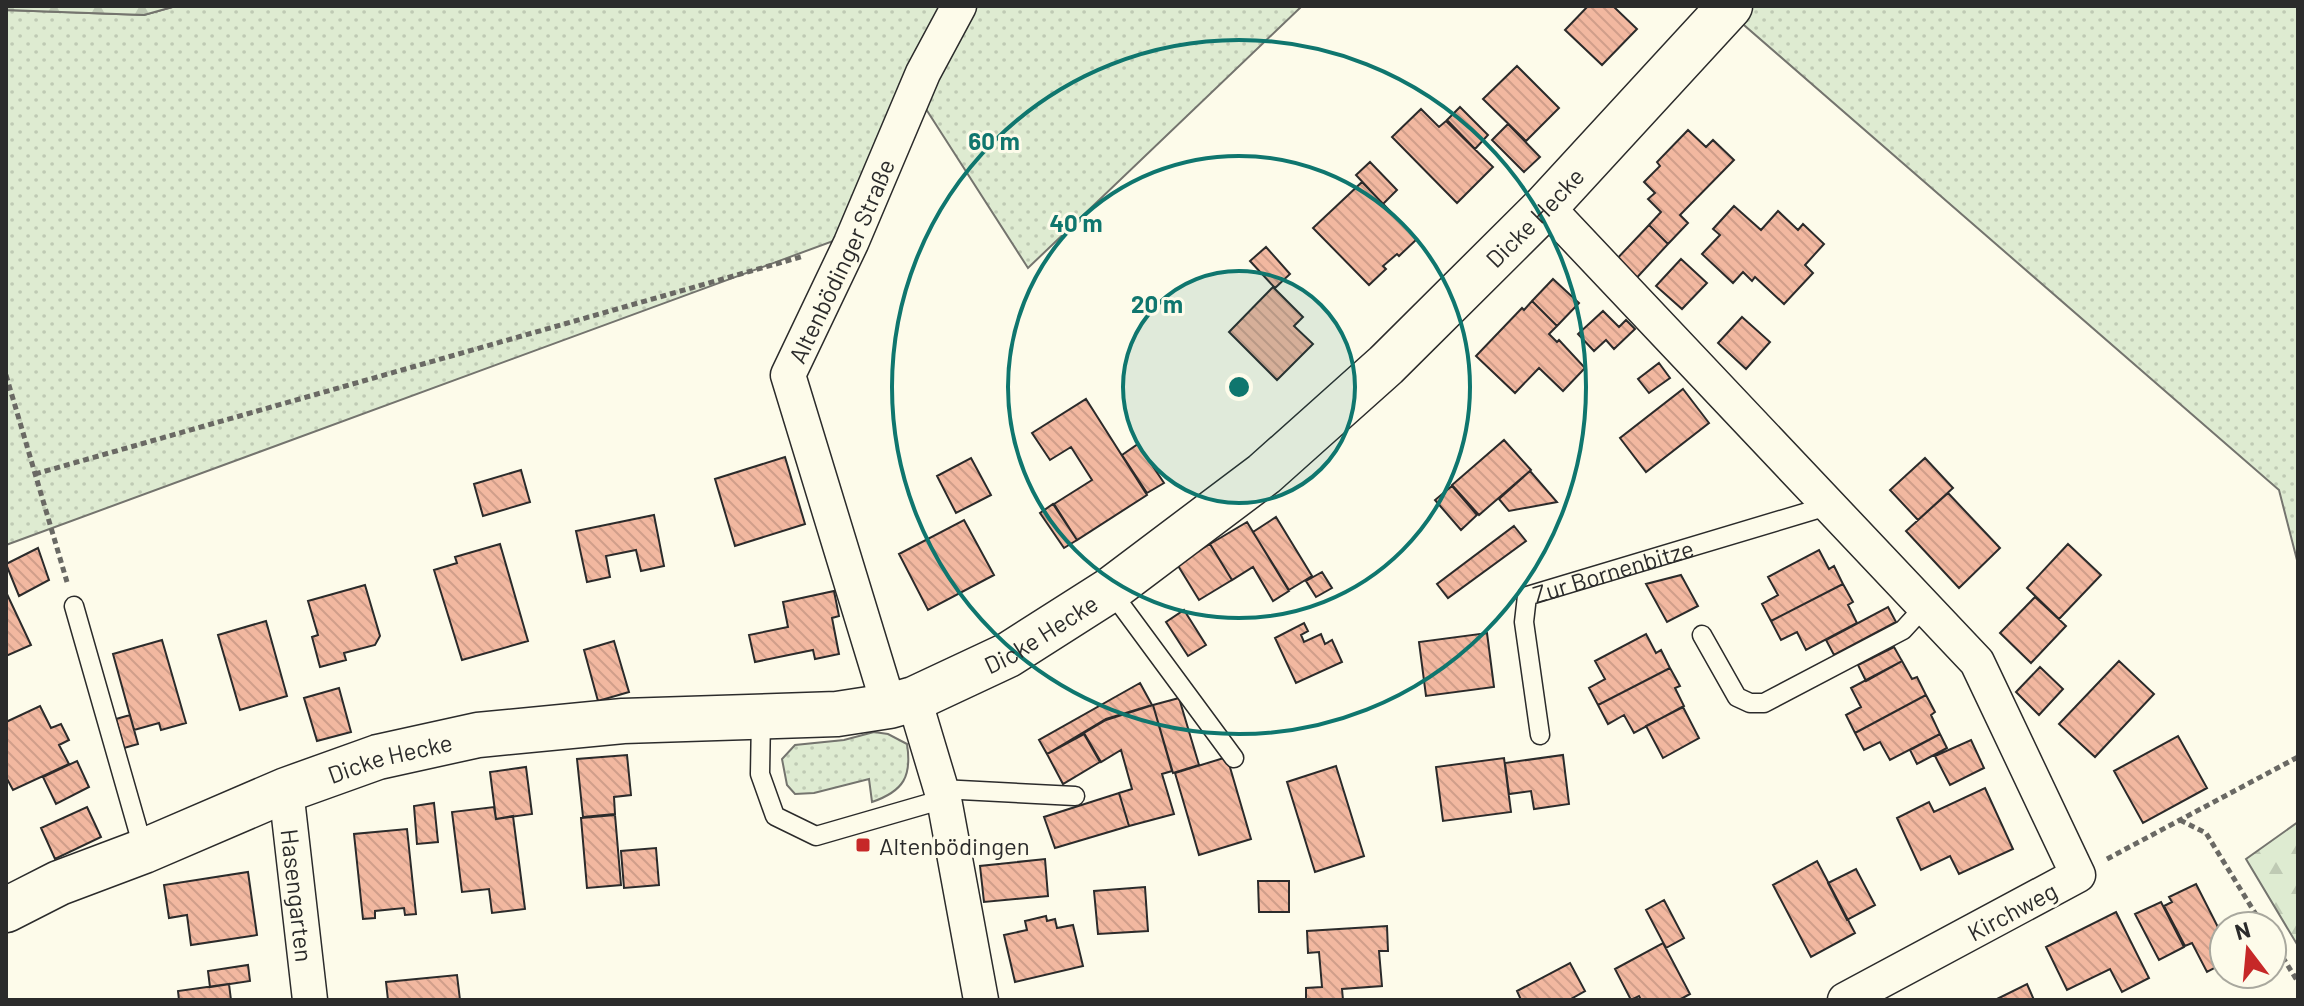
<svg xmlns="http://www.w3.org/2000/svg" width="2304" height="1006" viewBox="0 0 2304 1006" font-family="Barlow,sans-serif">
<defs>
<pattern id="grass-dots" width="8" height="8" patternUnits="userSpaceOnUse" patternTransform="scale(2)"><rect width="8" height="8" fill="#deebd1"/><path d="M2 2h.1M6 6h.1" fill="none" stroke="#bfcab4" stroke-width="1.8" stroke-linecap="round"/></pattern>
<pattern id="forest-firs" width="22" height="20" patternUnits="userSpaceOnUse" patternTransform="scale(2)"><rect width="22" height="20" fill="#deebd1"/><path d="M5 1l3.5 6h-7zM16 11l3.5 6h-7z" fill="#bfcab4"/></pattern>
<pattern id="building-back-hatch" width="6" height="6" patternUnits="userSpaceOnUse" patternTransform="scale(2)"><rect width="6" height="6" fill="#f2b8a0"/><path d="M-1 5l2 2M0 0l6 6M5-1l2 2" fill="none" stroke="#d09e8a"/></pattern>
</defs>
<rect width="100%" height="100%" fill="#fdfbea"/>
<path fill="url(#grass-dots)" stroke="#74746e" stroke-width="2" d="M176,6h1126l-274,262 -120,-187 -72,159 -830,305v-535l138,5z
M1722,6h576v558l-19,-74z
M874,732l14,2 19,10c5,32 -3,47 -35,58l-3,-23 -55,14 -19,1 -8,-9 -5,-26 13,-14 49,-5z"/>
<path fill="url(#forest-firs)" stroke="#74746e" stroke-width="2" d="M6,6h170l-32,9 -138,-5z
M2298,822v124l-52,-87z"/>
<path fill="url(#building-back-hatch)" stroke="#2b2b2b" stroke-width="2" d="M1588,6h25l24,23 -35,36 -37,-35z
M1517,66l42,42 -33,33 -43,-42z
M1460,107l28,28 -13,14 -28,-29z
M1421,109l18,18 7,-6 47,46 -36,36 -65,-66z
M1508,124l32,33 -16,15 -32,-32z
M1688,130l18,17 7,-7 21,20 -54,55 8,8 -20,21 -19,-19 12,-13 -13,-13 7,-6 -11,-11 16,-16 -3,-4z
M1370,162l27,28 -14,14 -27,-29z
M1362,182l55,57 -18,17 -2,-2 -14,12 3,3 -17,16 -56,-57z
M1734,206l27,24 17,-19 20,19 5,-6 21,20 -19,21 8,8 -29,31 -29,-27 -3,4 -9,-9 -10,11 -31,-29 18,-19 -7,-6z
M1649,225l19,19 -37,40 -19,-20z
M1266,247l24,27 -15,14 -25,-27z
M1681,259l26,24 -25,26 -26,-23z
M1553,279l26,24 -22,23 -25,-25z
M1273,287l30,30 -9,9 19,18 -36,36 -48,-48z
M1532,301l25,25 -8,8 8,8 2,-2 26,28 -22,23 -24,-23 -24,25 -39,-37 46,-48 2,2z
M1603,311l16,16 7,-7 9,9 -21,20 -8,-9 -12,11 -16,-17z
M1742,317l28,25 -24,27 -28,-26z
M1659,363l11,15 -21,15 -11,-14z
M1683,389l26,34 -63,49 -26,-34z
M1086,399l61,96 -70,45 -23,-36 38,-24 -21,-33 -21,13 -18,-27z
M1504,440l27,30 -52,45 -27,-30z
M1138,444l26,39 -17,10 -25,-38z
M785,457l20,67 -70,22 -20,-67z
M971,458l20,37 -35,18 -19,-37z
M1925,458l28,30 -35,32 -28,-30z
M521,470l9,32 -47,14 -9,-32z
M1530,471l27,31 -48,9 -10,-12z
M1452,486l25,29 -16,15 -26,-30z
M1948,493l52,55 -41,40 -53,-57z
M1053,504l24,36 -13,8 -24,-35z
M654,515l10,51 -23,5 -5,-21 -30,6 4,21 -23,5 -11,-51z
M1276,517l36,59 -23,14 -36,-58z
M964,520l30,55 -66,35 -29,-56z
M1247,522l42,69 -16,10 -20,-34 -21,13 -22,-36z
M1514,526l12,15 -78,57 -11,-14z
M500,544l28,97 -66,19 -28,-90 23,-7 -2,-6z
M1210,544l22,36 -33,20 -22,-36z
M2068,544l33,31 -42,44 -32,-31z
M38,548l11,32 -30,16 -13,-32z
M1819,550l10,19 5,-3 9,18 -72,37 -9,-17 16,-9 -10,-18z
M1322,572l10,16 -16,9 -10,-16z
M1681,575l17,31 -31,16 -21,-38z
M1843,584l10,18 -5,3 9,18 -51,27 -9,-18 -16,8 -10,-19z
M365,585l15,51 -5,9 -31,8 2,7 -26,7 -8,-30 6,-2 -10,-34z
M834,591l5,25 -7,2 7,36 -24,5 -2,-9 -58,12 -6,-27 39,-8 -5,-25z
M6,592l25,53 -25,11z
M2035,597l31,29 -35,37 -31,-30z
M1888,607l8,15 -62,33 -8,-15z
M1184,610l22,35 -18,11 -22,-34z
M266,621l21,75 -47,14 -22,-75z
M1304,623l4,8 -7,4 3,7 17,-8 4,10 7,-4 10,22 -46,21 -21,-45z
M1487,633l7,54 -68,9 -7,-54z
M1646,634l10,19 5,-3 9,18 -72,37 -9,-17 16,-9 -10,-18z
M162,640l24,83 -25,7 -2,-7 -25,7 -21,-76z
M614,641l15,51 -31,9 -14,-51z
M1894,647l8,14 -36,20 -8,-16z
M1902,661l10,18 5,-2 9,18 -71,38 -9,-18 15,-8 -10,-19z
M2119,661l35,33 -59,63 -36,-33z
M2040,667l23,22 -24,26 -23,-23z
M1670,668l10,18 -5,2 9,18 -50,27 -10,-18 -16,9 -10,-19z
M1140,683l12,22 -46,14 -59,35 -8,-14z
M339,688l12,44 -34,9 -13,-43z
M1926,695l9,17 -4,3 9,19 -50,26 -10,-18 -16,8 -9,-17z
M1179,698l20,67 -26,8 -20,-68z
M1153,705l19,66 -10,3 12,40 -45,12 -10,-33 13,-4 -11,-39 -20,12 -17,-29 22,-13z
M40,706l11,22 10,-4 8,16 -10,5 10,19 -56,26 -7,-13v-55z
M1683,707l16,31 -36,20 -17,-32z
M130,715l8,29 -14,4 -8,-29z
M1084,734l16,28 -37,22 -16,-30z
M1940,734l7,14 -30,16 -7,-14z
M2178,736l29,52 -64,35 -29,-52z
M1971,740l13,28 -34,17 -15,-29z
M627,755l4,40 -17,2 1,17 -32,3 -6,-58z
M1563,755l6,49 -35,5 -3,-18 -22,3 -4,-31z
M1227,757l24,82 -52,16 -24,-82z
M1504,758l7,54 -68,9 -7,-54z
M77,761l12,26 -33,17 -13,-27z
M1336,766l28,90 -49,16 -28,-90z
M526,767l6,47 -36,5 -6,-47z
M1985,788l28,61 -54,25 -9,-18 -29,14 -24,-52 32,-16 5,10z
M1119,793l10,33 -74,22 -11,-31z
M434,803l4,39 -21,2 -3,-38z
M87,807l14,30 -46,22 -14,-31z
M494,807l2,12 17,-3 12,93 -33,4 -3,-24 -27,3 -10,-80z
M615,815l6,70 -34,3 -6,-70z
M407,829l9,85 -11,1 -1,-7 -29,3v7l-12,1 -9,-85z
M656,848l3,37 -35,3 -3,-37z
M1045,859l3,37 -64,6 -4,-36z
M1817,861l38,72 -44,24 -38,-72z
M1856,869l19,36 -28,15 -19,-37z
M248,872l9,63 -66,10 -4,-30 -18,3 -5,-33z
M1258,881h31v31h-30z
M2196,884l28,55v24l-17,9 -15,-29 -7,3 -21,-40 8,-4 -3,-5z
M1145,887l3,44 -50,3 -4,-43z
M1664,900l20,38 -18,10 -20,-38z
M2161,902l23,45 -25,13 -24,-46z
M2116,912l33,66 -27,14 -12,-23 -43,21 -21,-43z
M1046,916l1,5 8,-2 2,9 16,-3 10,41 -68,16 -11,-47 23,-5 -2,-9z
M1387,926l1,25h-9l3,35 -40,3 1,11h-37v-12l16,-1 -3,-35 -11,1 -1,-22z
M1663,943l27,51 -11,6h-38l-2,-4 -8,4 -16,-31z
M1570,963l15,28 -16,9h-48l-4,-9z
M248,965l2,16 -40,6 -2,-16z
M457,975l3,25h-72l-2,-18z
M229,984l2,16h-52l-1,-9z
M2027,984l7,16h-39z"/>
<g fill="none" stroke-linecap="round" stroke-linejoin="round">
<g stroke="#2b2b2b" stroke-width="21">
<g id="service">
<path d="M1110,590l124,168"/>
<path d="M74,606l70,245"/>
<path d="M1702,635l35,62 13,6h14l139,-73 22,-24"/>
<path d="M761,717l-1,57 15,42 41,20 128,-37"/>
<path id="s1" d="M1540,735l-16,-113 3,-26 304,-91"/>
<path d="M941,789l134,7"/>
</g>
</g>
<g stroke="#2b2b2b" stroke-width="37">
<g id="minor">
<path d="M1546,206l431,456 101,213 -233,125"/>
<path d="M914,699l30,100 37,201"/>
<path id="s2" d="M889,706l-101,-331 63,-132 72,-170 36,-67"/>
<path id="s3" d="M286,790l24,210"/>
</g>
</g>
<g stroke="#2b2b2b" stroke-width="47">
<g id="tertiary">
<path id="s4" d="M6,910l53,-27 85,-32 142,-61 92,-33 100,-22 145,-14 214,-7 52,-8 25,-7 94,-44 102,-65 154,-116 122,-109 160,-159 184,-200"/>
</g>
</g>
<path stroke="#6a6964" stroke-width="5" stroke-dasharray="6 4" stroke-linecap="butt" d="M6,375l61,207
M35,474l769,-218
M2180,820l26,13 57,93
M2107,859l191,-102
M2272,940l26,42"/>
<use href="#service" stroke="#fdfbea" stroke-width="18"/>
<use href="#minor" stroke="#fdfbea" stroke-width="34"/>
<use href="#tertiary" stroke="#fdfbea" stroke-width="44"/>
</g>
<circle cx="1239" cy="387" r="116" fill="#0f766e" fill-opacity=".12"/>
<g fill="none" stroke="#0f766e" stroke-width="4">
<circle cx="1239" cy="387" r="116"/>
<circle cx="1239" cy="387" r="231"/>
<circle cx="1239" cy="387" r="347"/>
</g>
<rect fill="#c62828" stroke="#fdfbea" stroke-width="3" x="855" y="837" width="16" height="16" rx="4"/>
<g text-anchor="middle" dominant-baseline="central" stroke-width="6" stroke-linejoin="round" paint-order="stroke">
<g font-size="24" fill="#2b2b2b" stroke="#fdfbea">
<text stroke="none"><textPath href="#s4" startOffset="1734">Dicke Hecke</textPath></text>
<text stroke="none"><textPath href="#s2" startOffset="472">Altenbödinger Straße</textPath></text>
<text stroke="none"><textPath href="#s1" startOffset="230">Zur Bornenbitze</textPath></text>
<text stroke="none"><textPath href="#s4" startOffset="1086">Dicke Hecke</textPath></text>
<text stroke="none"><textPath href="#s4" startOffset="414">Dicke Hecke</textPath></text>
<text stroke="none"><textPath href="#s3" startOffset="106">Hasengarten</textPath></text>
<text transform="translate(2012 911) rotate(-28)">Kirchweg</text>
</g>
<g font-size="24" fill="#2b2b2b" stroke="#fdfbea" text-anchor="start">
<text x="879" y="845">Altenbödingen</text>
</g>
</g>
<circle cx="1239" cy="387" r="12" fill="#0f766e" stroke="#fdfbea" stroke-width="4"/>
<g font-size="24" text-anchor="middle" font-weight="bold" fill="#0f766e" stroke="#fdfbea" stroke-width="6" stroke-linejoin="round" paint-order="stroke">
<text x="994" y="150">60 m</text>
<text x="1076" y="232">40 m</text>
<text x="1157" y="313">20 m</text>
</g>
<rect width="2304" height="1006" fill="none" stroke="#2b2b2b" stroke-width="16"/>
<g transform="translate(2248 950) rotate(344)"><circle r="38" fill="#fdfbea" stroke="#a9a89e" stroke-width="2"/>
<path d="M0-6L14 30L0 20L-14 30Z" fill="#c62828"/>
<text y="-12" font-size="22" font-weight="bold" text-anchor="middle" fill="#2b2b2b">N</text>
</g>
</svg>
